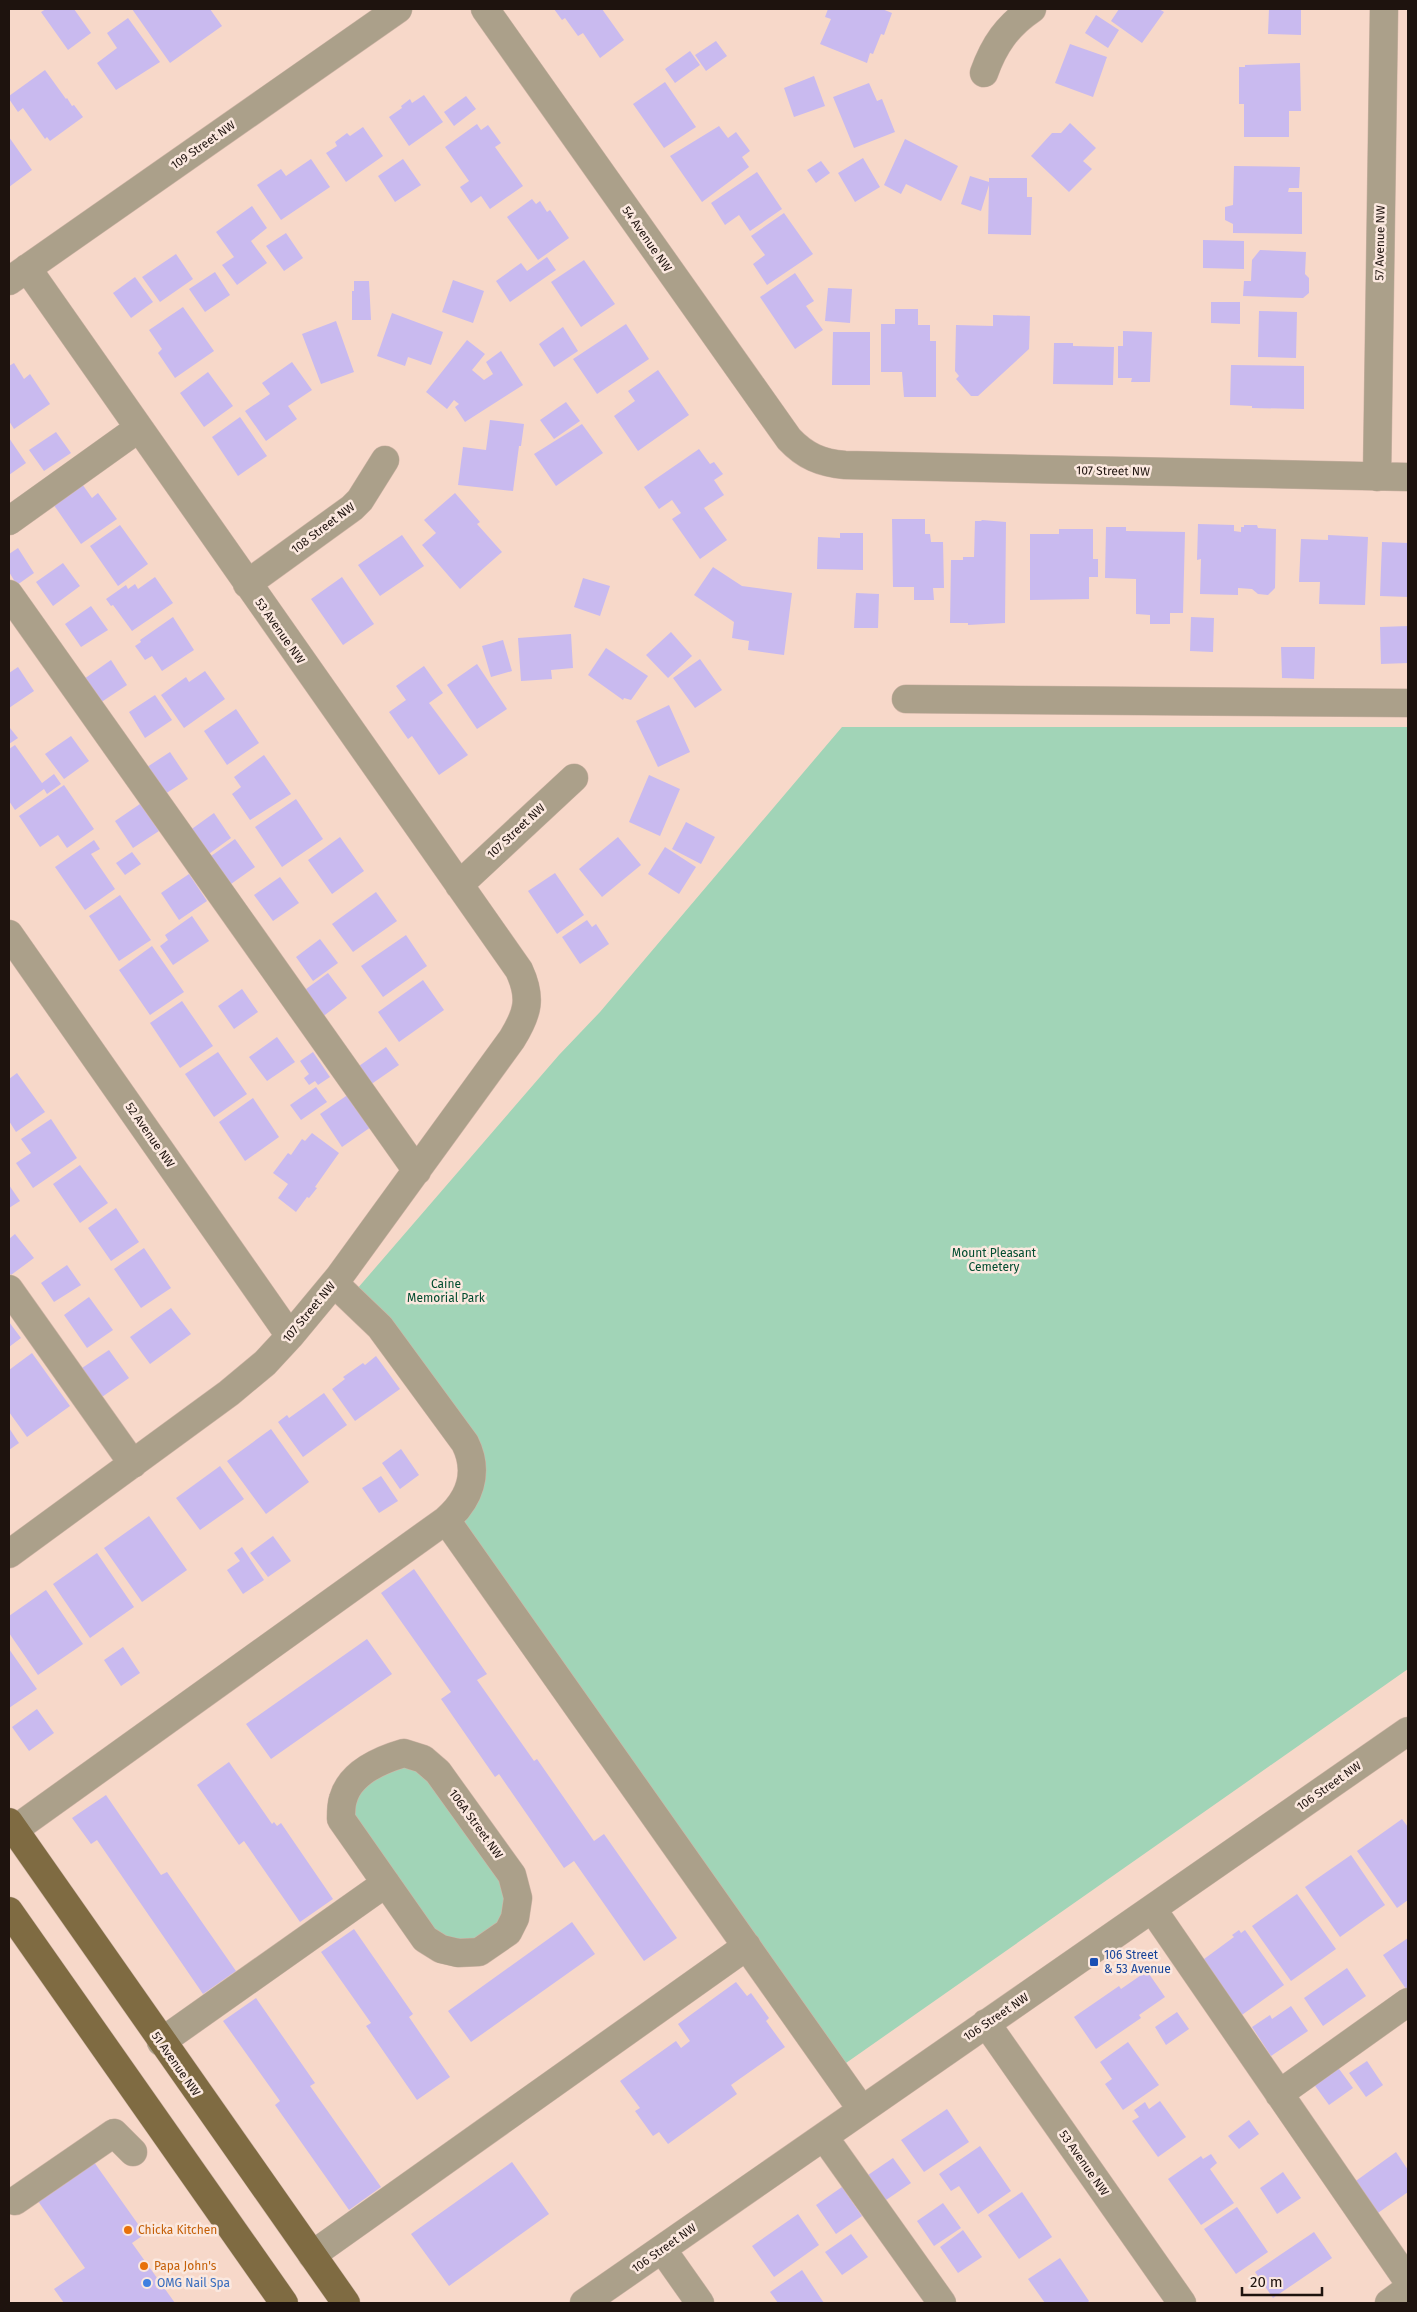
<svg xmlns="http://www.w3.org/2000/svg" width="1417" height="2312" viewBox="0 0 1417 2312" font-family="'Fira Sans',sans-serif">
<rect width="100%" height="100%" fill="#f7d8c9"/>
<path fill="#a1d4b7" d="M842,727h566v942l-562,394 -382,-539 12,-28 4,-18 -123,-189 202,-234 41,-43z
M404,1766l14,4 11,10 72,100c2,6 5,14 5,19 -1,24 -24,45 -48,42 -9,-1 -17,-6 -25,-11l-80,-114c2,-29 24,-43 51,-50z"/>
<path fill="#c9baef" d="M46,9h28l17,24 -23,17 -27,-38z
M132,9h78l12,17 -52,37z
M554,9h48l22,31 -24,18 -17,-25 -5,3 -13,-18 -3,2z
M828,9h54l10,4 -8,22 -3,-1 -8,20 -3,-1 -3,10 -47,-19 11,-25 -6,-2z
M1119,9h40l5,3 -22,31 -31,-22z
M1269,9h32v26l-33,-1z
M1096,15l23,15 -11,18 -23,-15z
M128,18l32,44 -44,28 -19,-27 20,-15 -10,-15z
M716,41l11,15 -21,15 -11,-16z
M1070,44l37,13 -14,40 -38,-14z
M690,51l10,14 -25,18 -10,-14z
M1300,63l1,48h-12v26h-45v-33h-5v-37h6v-2z
M45,70l21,29 1,-1 5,8 2,-1 9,12 -33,24 -3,-4 -2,2 -22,-31 -5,4 -9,-13v-3z
M814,76l11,30 -31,11 -10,-29z
M665,82l31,45 -32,21 -31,-44z
M869,83l8,18 5,-2 13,33 -41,16 -21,-51z
M424,95l19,27 -34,24 -20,-29 13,-9 -1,-2 9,-7 2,4z
M466,96l10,13 -22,17 -10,-14z
M1070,123l26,25 -13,13 9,8 -23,23 -38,-36 21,-23h9z
M477,124l4,6 7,-5 13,18 -6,4 28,39 -33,23 -9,-13 -10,7 -11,-16 9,-6 -24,-34z
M719,126l9,12 8,-6 14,19 -8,6 7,10 -47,35 -32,-46z
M363,127l20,29 -37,26 -20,-29 11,-7 -2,-4 12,-9 3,3z
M9,137l23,33 -23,17z
M905,139l53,27 -17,35 -35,-17 -5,10 -17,-9z
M863,158l17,29 -25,15 -17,-29z
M311,159l19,28 -49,33 -24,-35 24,-16 5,7z
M403,159l18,26 -26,17 -17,-26z
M821,161l9,12 -14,10 -9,-13z
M1234,166l66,1 -1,21h-10l-1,4h14v42l-69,-1v-9l-8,-4v-13l8,-2z
M757,172l25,37 -32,22 -11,-16 -14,10 -14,-22z
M970,176l19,6v-4h38v19h5l-1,38 -43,-1 1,-49 -8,26 -20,-7z
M532,199l4,5 4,-3 7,11 3,-2 19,28 -31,22 -31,-43z
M252,206l15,22 -16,13 16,22 -30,22 -15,-20 12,-8 -18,-25z
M784,213l29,41 -46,31 -14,-21 12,-9 -14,-19z
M286,233l17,25 -19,13 -18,-25z
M1203,240l41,1v28l-41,-1z
M1260,250l46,2 -1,22 4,4v15l-6,5 -60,-2 1,-15h7l1,-21z
M176,254l17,25 -33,23 -18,-25z
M547,257l9,13 -46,32 -14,-21 25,-18 6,8z
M584,260l31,44 -34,23 -30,-45z
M215,272l15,23 -25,17 -16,-23z
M795,273l19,28 -8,5 17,24 -28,19 -35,-52z
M135,277l18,25 -22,16 -18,-25z
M453,280l31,11 -11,32 -31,-11z
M354,281h15l2,39h-19v-29h2z
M828,288l24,1 -2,34 -25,-2z
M1211,302h29v22l-29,-1z
M183,307l31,44 -39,27 -17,-25 4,-4 -13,-19z
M895,309h23v16h12v16h6v56h-32l-2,-25h-21v-48h14z
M1259,311l38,1 -1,46 -38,-1z
M392,313l51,19 -12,33 -23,-8 -3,9 -28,-10z
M993,315l37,1 -1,33 -51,47h-7l-15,-17 3,-3 -4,-5 1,-46 37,1z
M336,321l18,51 -33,12 -19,-50z
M626,324l23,35 -52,35 -24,-35z
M563,327l15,24 -24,16 -15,-23z
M1123,331l29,1 -2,50h-19l1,-4h-14v-32h5z
M833,332h37v53h-38z
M467,340l18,14 -13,16 12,10 9,-6 -7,-12 15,-11 22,34 -58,37 -10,-15 4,-3 -5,-4 -7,9 -21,-17z
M1054,343h19v3l41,1 -1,38 -60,-1z
M292,362l20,28 -24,16 9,13 -31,22 -21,-30 25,-17 -8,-11z
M14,363l10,16 6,-5 20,30 -36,25 -5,-8v-55z
M1231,365l73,1v43l-52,-1v-2l-22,-1z
M658,370l31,45 -51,36 -24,-35 21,-15 -7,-10z
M208,372l25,34 -29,21 -24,-34z
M566,402l14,19 -26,18 -14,-19z
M240,417l27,39 -29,20 -26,-39z
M490,420l34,4 -3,22h-2l-6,45 -55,-6 5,-38 23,3z
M582,424l21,29 -47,33 -22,-32z
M56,432l15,21 -27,18 -15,-21z
M9,438l17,25 -17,12z
M699,449l11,15 4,-2 9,12 -9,6 10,15 -20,13 23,32 -27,19 -28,-40 9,-6 -9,-13 -13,9 -15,-22z
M80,481l12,17 6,-5 19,26 -36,25 -30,-43z
M455,493l25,29 -3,2 25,28 -42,37 -38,-44 14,-12 -12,-13z
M892,519h33v15h5l1,8h12l1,46h-11l1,12h-20v-13h-21z
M982,520l24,2 -1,101 -37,2v-2h-18l1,-63h12v-3h11l1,-36h6z
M1198,524l36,1v6l7,1v-5h3v-2h13l1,3 18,1 -1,59 -7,7 -10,-1 -6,-5 -14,-1v7l-38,-1 1,-35 -4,1z
M120,525l28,39 -30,22 -28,-40z
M1106,527h20v4l59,1 -2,81h-13v11h-20v-9l-14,-1v-35l-31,-1z
M1059,529h34v30h5v18h-9v22l-59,1v-66h29z
M840,533h23v37l-46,-1 1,-32 22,1z
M402,535l22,31 -44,30 -22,-31z
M1328,535l40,2 -3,68 -46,-1 1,-22h-21l2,-43 27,1z
M1382,542l26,1v54l-28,-1z
M18,548l16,25 -17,12 -8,-13v-18z
M63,563l17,23 -27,20 -17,-24z
M713,567l29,19 50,7 -8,62 -36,-5 1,-9 -17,-3 2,-16 -40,-27z
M155,577l18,26 -41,28 -19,-26 -2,1 -5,-7 20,-14 2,4 7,-5 3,5z
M342,577l32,47 -31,21 -32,-46z
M583,578l27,8 -10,30 -26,-9z
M856,593l23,1 -1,34h-24z
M91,606l17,24 -27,17 -16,-23z
M173,617l21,33 -32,21 -10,-15 -7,4 -10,-14 6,-4 -1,-2z
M1191,617l23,1 -1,34 -23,-1z
M1408,626v37l-27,1 -1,-37z
M671,632l21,24 -24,22 -22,-23z
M571,634l2,34 -22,2 1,9 -31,2 -3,-43z
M503,640l9,31 -21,6 -9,-31z
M1281,647h34l-1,32 -32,-1z
M606,648l42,28 -17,24 -7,-2 -1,2 -35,-25z
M700,659l22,31 -27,18 -22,-30z
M111,660l16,25 -27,18 -16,-24z
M477,664l30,45 -30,20 -30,-44z
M424,666l19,27 -14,10 39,52 -29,20 -27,-39 -4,3 -19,-27 17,-12 -10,-14z
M18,667l16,24 -25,17v-35z
M205,671l20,28 -41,29 -23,-33 25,-18 3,5z
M155,695l17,25 -27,18 -16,-26z
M669,705l21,47 -32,15 -22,-46z
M236,709l23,34 -32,22 -23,-34z
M10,728l8,10 -9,6v-15z
M71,736l18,25 -25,18 -19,-25z
M15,745l27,38 12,-9 7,10 -14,10 -3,-5 -29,21 -6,-9v-52z
M170,752l18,27 -26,17 -18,-27z
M264,755l27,39 -41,26 -18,-26 9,-7 -7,-10z
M649,775l31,14 -20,47 -31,-14z
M64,785l30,44 -27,19 -9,-13 -18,12 -21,-31z
M296,799l27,40 -41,28 -27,-40z
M140,804l19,27 -26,17 -18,-27z
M214,813l17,25 -25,18 -17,-25z
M686,822l29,15 -14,27 -29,-15z
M340,837l24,34 -32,23 -24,-34z
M618,837l23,28 -39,32 -23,-28z
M235,839l20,28 -24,17 -20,-28z
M94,840l6,9 -9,5 24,35 -30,21 -30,-43z
M665,847l31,20 -17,27 -31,-20z
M132,852l9,12 -16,11 -9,-12z
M555,873l29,42 -27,19 -29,-43z
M189,874l18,27 -28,19 -18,-27z
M280,877l19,26 -26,18 -19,-26z
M376,892l21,29 -44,31 -21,-28z
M120,895l31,45 -32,21 -30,-45z
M192,916l17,25 -36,24 -13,-19 8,-6 -3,-5z
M587,920l5,7 4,-3 13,20 -29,20 -18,-27z
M406,935l21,31 -44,31 -22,-31z
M320,939l18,24 -25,18 -17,-24z
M152,946l32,46 -34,23 -31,-45z
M328,973l19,25 -26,20 -19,-26z
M423,980l21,30 -45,32 -21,-30z
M242,989l16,23 -24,17 -16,-23z
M182,1001l31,45 -33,22 -30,-45z
M277,1037l18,25 -28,19 -18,-24z
M386,1047l13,18 -29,20 -11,-19z
M218,1052l29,42 -33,23 -29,-43z
M313,1052l17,25 -12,8 -3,-4 -6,4 -5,-7 5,-4 -9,-13z
M17,1073l28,39 -29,20 -7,-11v-42z
M316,1087l11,15 -26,18 -11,-15z
M349,1094l22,33 -29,20 -22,-33z
M253,1098l26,39 -34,24 -26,-39z
M51,1119l26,39 -44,30 -17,-25 15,-10 -10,-14z
M312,1133l27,20 -24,34 2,1 -8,10 -2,-1 -11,15 -18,-14 10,-14 -15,-11 15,-20 3,2 11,-16 3,2z
M80,1165l28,38 -28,20 -27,-39z
M9,1185l11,16 -11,7z
M116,1208l23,34 -28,19 -23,-33z
M15,1234l19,24 -23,17 -2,-2v-34z
M144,1248l27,40 -30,20 -27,-39z
M67,1265l14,20 -27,17 -13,-19z
M89,1297l24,33 -26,18 -23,-33z
M171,1308l20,26 -41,30 -20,-27z
M9,1322l12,16 -12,9z
M109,1350l20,28 -27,19 -20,-29z
M32,1353l38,53 -43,31 -18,-25v-42z
M376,1356l24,33 -45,32 -23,-32 13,-10 -2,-2 20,-14 2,2z
M324,1393l23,32 -44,32 -25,-35 9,-7 2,3z
M9,1428l10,15 -10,7z
M271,1429l38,53 -43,32 -39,-53z
M401,1449l18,26 -19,14 -18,-26z
M220,1466l24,33 -44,31 -24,-32z
M381,1476l17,25 -19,12 -17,-25z
M149,1516l38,54 -45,32 -38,-54z
M273,1536l18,25 -23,16 -18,-24z
M242,1547l22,33 -21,14 -16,-24 13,-9 -6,-8z
M97,1553l37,54 -44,31 -37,-54z
M414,1569l73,105 -10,6 57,81 3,-2 57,82 10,-7 73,104 -33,23 -70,-100 -10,7 -65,-94 -4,3 -54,-78 10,-7 -70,-99z
M46,1590l37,54 -45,31 -29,-42v-17z
M367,1639l25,35 -121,85 -25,-35z
M123,1647l17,26 -19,13 -17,-26z
M9,1649l28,40 -28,19z
M37,1709l17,24 -25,18 -17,-24z
M229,1762l43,62 2,-2 3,4 4,-3 52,76 -33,23 -56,-81 -5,4 -42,-60z
M106,1795l55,80 6,-3 69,99 -33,23 -106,-154 -6,4 -19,-26z
M1402,1819l6,8v73l-11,8 -40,-57z
M1351,1855l34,50 -45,32 -35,-50z
M1297,1894l39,55 -45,32 -39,-55z
M572,1922l23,32 -124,88 -23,-31z
M354,1929l59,85 -4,3 41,60 -33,23 -51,-74 5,-3 -50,-71z
M1239,1930l2,3 4,-3 39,55 -45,32 -39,-55 34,-25 -2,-2z
M1408,1938v49l-2,2 -23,-34z
M1347,1968l19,28 -43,30 -19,-28z
M1147,1971l18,26 -26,18 2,3 -45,31 -22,-32 45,-31 2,3z
M736,1982l11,14 4,-3 18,25 -3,3 19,26 -54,38 6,9 -69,50 -9,-12 -6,4 -18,-25 5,-3 -20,-27 56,-40 5,7 9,-7 -12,-17z
M256,1998l59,85 -5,3 71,101 -32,23 -74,-105 5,-4 -57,-80z
M1291,2006l17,25 -37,25 -19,-29 18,-12 2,4z
M1177,2012l12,17 -23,16 -11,-18z
M1128,2042l31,43 -36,25 -18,-26 7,-5 -12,-17z
M1367,2061l16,24 -17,12 -17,-24z
M1334,2062l19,26 -24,17 -19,-26z
M1160,2101l26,36 -28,20 -26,-36 7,-4 -5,-7 11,-8 4,7z
M947,2109l22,33 -45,30 -23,-32z
M1249,2120l10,14 -20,15 -11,-13z
M980,2146l31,45 -33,23 -19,-28 -8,5 -12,-17z
M1396,2152l12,18v22l-33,23 -22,-32z
M1211,2154l6,9 -7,6 24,34 -33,22 -33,-46 33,-23 2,3z
M89,2155l56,79 -13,9 43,60h-111l-10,-14 31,-21 -52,-74z
M893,2158l18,25 -25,17 -18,-25z
M512,2162l37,52 -100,72 -38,-52z
M1283,2172l18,26 -24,16 -17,-26z
M842,2187l20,29 -26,18 -20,-29z
M1022,2192l30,45 -33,22 -31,-44z
M943,2203l18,25 -27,18 -17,-25z
M1237,2207l31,45 -32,22 -32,-45z
M798,2214l21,31 -45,32 -22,-31z
M963,2230l19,27 -24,16 -18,-26z
M1314,2232l18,26 -59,40 -18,-26z
M851,2234l17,23 -26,18 -17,-23z
M1060,2258l29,43 -2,2h-42l-17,-24z
M802,2270l22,33h-46l-8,-11z"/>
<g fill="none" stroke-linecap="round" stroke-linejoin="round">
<g stroke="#d0b5a7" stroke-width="29">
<path id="minor" d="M485,9l304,430c16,17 32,24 56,26l563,12
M984,73c10,-28 23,-47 48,-64
M9,281l389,-272
M1377,477l7,-468
M9,521l130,-93
M247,584l105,-76 8,-8 25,-40
M9,594l408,577
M906,699l502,4
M459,885l115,-107
M9,934l281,402
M9,1289l124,175
M446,1520l416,590
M9,1554l220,-161 36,-30 25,-27 49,-59 173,-238c16,-26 20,-41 7,-69l-492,-702
M404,1753l19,6 15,13 74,103 6,23 -3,20 -7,14 -29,20 -21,1 -17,-4 -16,-10 -84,-120c0,-6 0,-14 2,-20 7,-26 37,-39 61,-46z
M14,1830l432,-310c23,-20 34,-47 19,-77l-85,-116 -46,-44
M1153,1910l255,371
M986,2023l196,280
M161,2042l225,-159
M1279,2094l129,-92
M824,2137l118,166
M15,2201l99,-68 19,19
M662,2249l38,54
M312,2255l435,-309
M584,2303l824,-572
M1389,2303l19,-14"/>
</g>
<g stroke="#d0b5a7" stroke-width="29">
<path id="major" d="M9,1822l337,481
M9,1911l275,392"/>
</g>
<use href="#minor" stroke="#aba08a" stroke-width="28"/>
<use href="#major" stroke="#7f6b42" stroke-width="28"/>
</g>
<rect fill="#1a4fb4" stroke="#fbe8df" stroke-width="2" x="1089" y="1957" width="10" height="10" rx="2.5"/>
<g fill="#e8710a" stroke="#fbe8df" stroke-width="2">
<circle cx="128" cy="2230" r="5"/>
<circle cx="144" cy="2266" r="5"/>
</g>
<circle fill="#3f7fe0" stroke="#fbe8df" stroke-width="2" cx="147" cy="2283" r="5"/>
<g text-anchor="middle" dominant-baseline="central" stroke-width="5" stroke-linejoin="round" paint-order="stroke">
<g font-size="12" fill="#1e130e" stroke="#fbe8df">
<text transform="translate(203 145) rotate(-35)">109 Street NW</text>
<text transform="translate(647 239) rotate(55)">54 Avenue NW</text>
<text transform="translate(1380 243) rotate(-89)">57 Avenue NW</text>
<text transform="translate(1113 471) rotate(1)">107 Street NW</text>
<text transform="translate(323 528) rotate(-37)">108 Street NW</text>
<text transform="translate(280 631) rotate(55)">53 Avenue NW</text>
<text transform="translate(516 831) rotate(-43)">107 Street NW</text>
<text transform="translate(150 1135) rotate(55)">52 Avenue NW</text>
<text transform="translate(309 1312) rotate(-50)">107 Street NW</text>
<text transform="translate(1329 1786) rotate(-35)">106 Street NW</text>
<text transform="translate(476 1824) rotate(54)">106A Street NW</text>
<text transform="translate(996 2017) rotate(-34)">106 Street NW</text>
<text transform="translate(176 2064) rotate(55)">51 Avenue NW</text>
<text transform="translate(1084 2163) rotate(55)">53 Avenue NW</text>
<text transform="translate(664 2248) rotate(-35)">106 Street NW</text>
</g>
<g font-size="12" fill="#014c2f" stroke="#fbe8df">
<text x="994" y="1253">Mount Pleasant<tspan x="994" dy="14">Cemetery</tspan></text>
<text x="446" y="1284">Caine<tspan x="446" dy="14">Memorial Park</tspan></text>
</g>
<g font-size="12" fill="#164399" stroke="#fbe8df" text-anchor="start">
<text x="1104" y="1955">106 Street<tspan x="1104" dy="14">&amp; 53 Avenue</tspan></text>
</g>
<g font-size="12" fill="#c56008" stroke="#fbe8df" text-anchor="start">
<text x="138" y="2230">Chicka Kitchen</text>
<text x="154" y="2266">Papa John's</text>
</g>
<g font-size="12" fill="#366cbe" stroke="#fbe8df" text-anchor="start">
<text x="157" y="2283">OMG Nail Spa</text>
</g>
</g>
<rect width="1417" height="2312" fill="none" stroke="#1e130e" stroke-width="20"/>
<path d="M1242 2287v8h80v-8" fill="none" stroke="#1e130e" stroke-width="2.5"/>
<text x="1250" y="2287" font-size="15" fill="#1e130e" stroke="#fbe8df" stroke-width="4" paint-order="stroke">20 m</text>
</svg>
